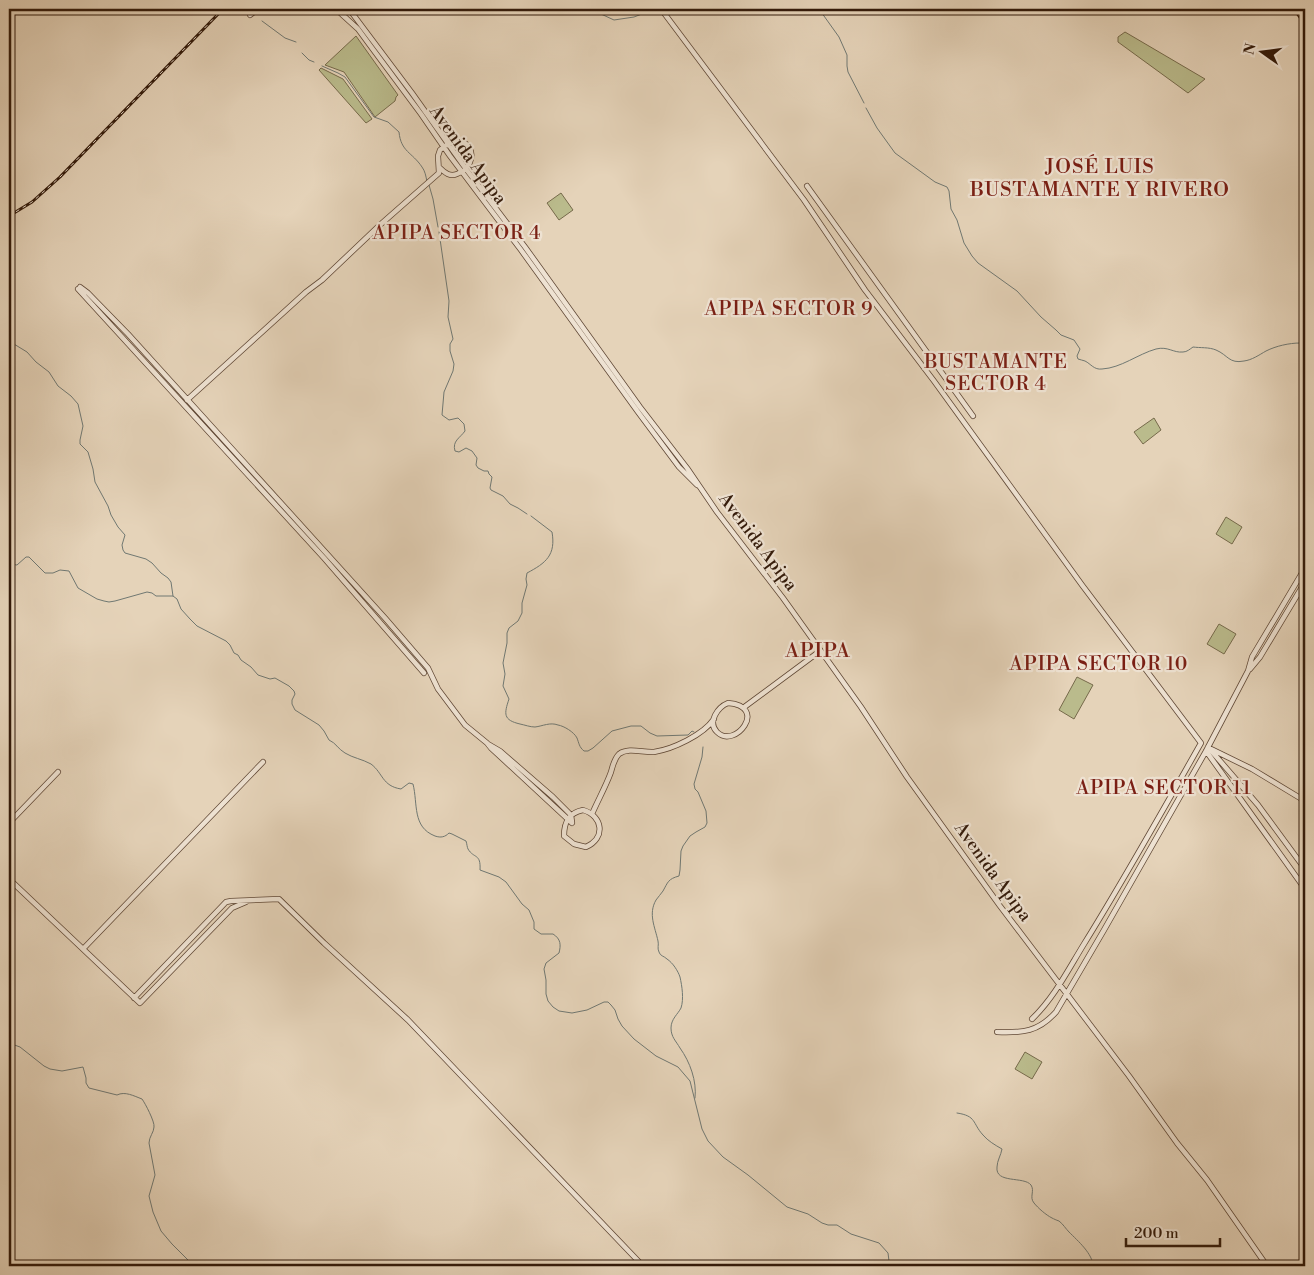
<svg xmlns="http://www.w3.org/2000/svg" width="1314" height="1275" viewBox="0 0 1314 1275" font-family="'Libre Bodoni',serif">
<rect width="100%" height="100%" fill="#e5d3b9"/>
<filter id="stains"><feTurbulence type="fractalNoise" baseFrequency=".004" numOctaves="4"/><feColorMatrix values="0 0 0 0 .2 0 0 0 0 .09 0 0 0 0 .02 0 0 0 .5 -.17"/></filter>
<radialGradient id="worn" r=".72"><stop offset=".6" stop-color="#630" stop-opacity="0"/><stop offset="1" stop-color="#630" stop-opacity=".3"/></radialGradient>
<path fill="#babb8c" stroke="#766a4b" d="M1125,32l80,47 -17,14 -70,-51v-5z
M356,36l42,59 -2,2 -1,4 -20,16 -31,-45 -19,-7z
M321,68l22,11 29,40 -6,4 -47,-53z
M561,193l12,17 -14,10 -12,-17z
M1154,418l7,12 -18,14 -9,-12z
M1226,517l16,10 -10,17 -16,-10z
M1219,624l17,10 -12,20 -17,-10z
M1077,677l16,8 -19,34 -15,-9z
M1025,1052l17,10 -10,17 -17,-10z"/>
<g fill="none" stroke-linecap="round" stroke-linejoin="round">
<path stroke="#707872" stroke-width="1" d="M517,9c7,4 14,6 22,5
M819,9l20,28 8,18v11l1,6 16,31
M546,13l13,1 17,-4h6l19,4 13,6 20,-3 21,-8
M262,21l23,17 11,4
M302,53l7,7 5,2
M322,66l16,7 7,4 29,40 14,5 11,10c2,20 13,20 23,35 3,4 4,9 5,15
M866,108l11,20 18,25 40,29 12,5 2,4 2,18 6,11 7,23 8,13 6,7 39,28 24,26 15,13 5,5 13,5 6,9 -3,7 1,3c2,1 5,1 7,2 6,3 9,9 17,8 19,-1 36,-15 54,-20 12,-3 17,4 27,3 4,0 7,-3 10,-5 7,1 16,0 23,3 12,5 13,14 28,11 8,-1 15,-6 22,-10 10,-5 23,-8 34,-8
M429,185l4,14 5,28
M439,232l10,69 -1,16 5,22 -3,5v7l4,13 -1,7 -9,21 -2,23 7,5 9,-2 6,6 1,7c-5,7 -13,10 -10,20l4,1 7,-4 6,3 5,7 -1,7 2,3 6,3h4l1,3 3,3 -2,11 1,2 12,6 7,8 8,4 9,6
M9,341l18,11 9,10 13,10 9,14 13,10 7,8 5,22 -3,14v4l8,8 5,17 2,13 13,24 3,9 7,12 7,8 -3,10 1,5 2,3 21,6 6,4 9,10 7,5 3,4 2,14
M531,516l21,16c4,23 -6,31 -25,41l-1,6 1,6 -5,18v10l-4,8 -9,7 -2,5v10l-4,20 2,11 -2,12 6,13c-5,15 -6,21 11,25 5,1 10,3 15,3 8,-1 15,-5 23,-2 6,1 16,7 19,13 2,5 2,9 7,13h4l5,-3 19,-17 19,-5h10l9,7 7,3 31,-1 4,-4 2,1
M9,564l8,1 9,-8h3l16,16h8l7,-3 9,1 9,17 19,11 7,2 5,1 6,-1 32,-9 5,1 4,3h17l4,3 4,10 9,10 7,7 29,15 4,4 4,8 4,2 3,5 10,7 7,8 12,4 5,-1 14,8 5,5 1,3 -3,6v4l3,6 24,15 5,6 5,9c7,3 9,9 16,13 8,5 17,6 26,11 12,9 11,22 30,25l8,-6 4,1c5,20 -1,43 22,52 6,2 10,1 14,-3l3,1 14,7c1,3 1,6 2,8 6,10 13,4 12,21l19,7 7,5 16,22 7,6 5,12v7l7,5h12c8,5 8,11 6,19l-13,10 -2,6 2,11v14l2,7 5,6 6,4 13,2 15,-3 17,-8h4l3,3 4,5 3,9 4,7 12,13 22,17 22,11 12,14 12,48 6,12 15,16 25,18 39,32 21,7 14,9 6,2h9l14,9 28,9 9,10 1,8 3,5
M9,1043l11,4 24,19 6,3 12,2 21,-4 3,11v5l3,5 28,7c8,-4 17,1 25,4 3,4 13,23 12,28 0,5 -5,10 -5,16l6,32 -6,21 4,16 8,19 11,13 22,22
M695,1098c2,-17 -5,-36 -15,-50 -4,-7 -9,-11 -9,-20 0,-9 7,-14 10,-20 3,-9 1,-22 -1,-31 -2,-6 -7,-14 -13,-18 -3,-3 -7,-3 -8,-7 -2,-4 0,-7 -1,-11 -3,-14 -10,-27 -2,-41 2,-3 5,-6 7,-9 5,-9 5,-12 16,-15l1,-6 1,-19 2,-5 7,-10 6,-4 9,-5 2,-4 -1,-12 -8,-19 -3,-3 -1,-5 8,-27 1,-10
M957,1113c20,3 15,10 26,22 5,6 12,10 19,14 -1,6 -5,12 -5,18 -2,17 27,9 34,18 4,6 -2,12 3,18 4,5 12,12 18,15 2,1 4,2 7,3 4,3 7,8 10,11 9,9 24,22 24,34"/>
<g stroke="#604836" stroke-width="6">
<path id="tertiary" d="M336,9l22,20 11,15 52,70 29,42 71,94 117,162 41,55 18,18
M349,9l63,84 54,76 59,78 115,160 47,61 30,44 66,86 78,109 46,70 93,129 129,170 48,67 30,37 60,86
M661,9l143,191 61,90 69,91 148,204 119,158c-38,67 -76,135 -117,201 -16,26 -30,54 -52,75
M250,15l8,-6
M807,186l166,230
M80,287l8,6 40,41 257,284 43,50 10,21 27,36 22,18 4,5 81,75
M78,289l246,269 100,115
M187,400l119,-108 16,-12 59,-56 58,-51 -1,-17 2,-6c30,-26 44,14 17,24 -7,3 -12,-1 -17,-6
M1250,669l10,-12 45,-75
M728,703c41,3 7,47 -11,29 -10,-10 1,-25 11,-29z
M743,708l77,-57
M488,744l12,7 53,46 18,18 1,7
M1208,747l50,58 47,64
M1211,749l41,20 53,32
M1206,751l99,138
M583,810c20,6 23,28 3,37l-12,-3 -10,-8c0,-13 4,-23 19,-26z
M592,814c6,-14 14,-28 19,-42 2,-7 3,-13 8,-18 10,-7 24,-1 35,-2 19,-3 49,-17 60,-33
M9,823l49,-51
M9,879l131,124 92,-95 14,-6
M83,949l180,-187
M134,998l92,-96 5,-1 48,-2 45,44 84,77 235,246
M997,1032c26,1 41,0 59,-20l48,-82 102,-179 42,-80 4,-14 53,-89"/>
</g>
<g stroke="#331a0a" stroke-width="8">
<path id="primary" d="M1297,9l8,11
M1303,9l2,3"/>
</g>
<use href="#tertiary" stroke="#eee2d2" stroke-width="4.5"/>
<use href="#primary" stroke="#e5d3b9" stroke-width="5.5"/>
<g stroke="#331a0a" stroke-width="3">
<path id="rail" d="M9,216l23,-14 28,-25 163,-168"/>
</g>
<use href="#rail" stroke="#eee2d2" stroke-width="1" stroke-dasharray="4" stroke-linecap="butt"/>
</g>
<g text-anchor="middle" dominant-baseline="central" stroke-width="4.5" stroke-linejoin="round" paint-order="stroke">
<g font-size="18" fill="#331a0a" stroke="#eee2d2">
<text transform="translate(468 155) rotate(54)">Avenida Apipa</text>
<text transform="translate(758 542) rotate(53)">Avenida Apipa</text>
<text transform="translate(993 872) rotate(54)">Avenida Apipa</text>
</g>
<g font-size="19" letter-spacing="1" fill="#7a1f14" stroke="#eee2d2">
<text x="457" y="233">APIPA SECTOR 4</text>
<text x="789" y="309">APIPA SECTOR 9</text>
<text x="996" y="362">BUSTAMANTE<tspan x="996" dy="22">SECTOR 4</tspan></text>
<text x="1099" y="664">APIPA SECTOR 10</text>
<text x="1164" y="788">APIPA SECTOR 11</text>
</g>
<g font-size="20" letter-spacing="1" fill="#7a1f14" stroke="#eee2d2">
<text x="1100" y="167">JOSÉ LUIS<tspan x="1100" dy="23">BUSTAMANTE Y RIVERO</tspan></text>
<text x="818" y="651">APIPA</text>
</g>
</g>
<rect width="1314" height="1275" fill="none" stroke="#e5d3b9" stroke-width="30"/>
<rect x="10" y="10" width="1294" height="1255" fill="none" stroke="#331a0a" stroke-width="2.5"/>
<rect x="15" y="15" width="1284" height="1245" fill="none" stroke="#331a0a"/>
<g transform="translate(1262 52) rotate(284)" stroke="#eee2d2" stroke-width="4" paint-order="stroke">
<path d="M0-4L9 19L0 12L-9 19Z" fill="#331a0a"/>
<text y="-8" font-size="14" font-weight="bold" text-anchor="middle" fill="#331a0a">N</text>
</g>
<path d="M1126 1238v8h94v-8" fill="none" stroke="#331a0a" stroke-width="2.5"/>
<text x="1134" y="1238" font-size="15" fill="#331a0a" stroke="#eee2d2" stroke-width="4" paint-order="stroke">200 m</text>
<rect width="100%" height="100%" filter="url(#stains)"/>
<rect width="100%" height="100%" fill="url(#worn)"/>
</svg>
